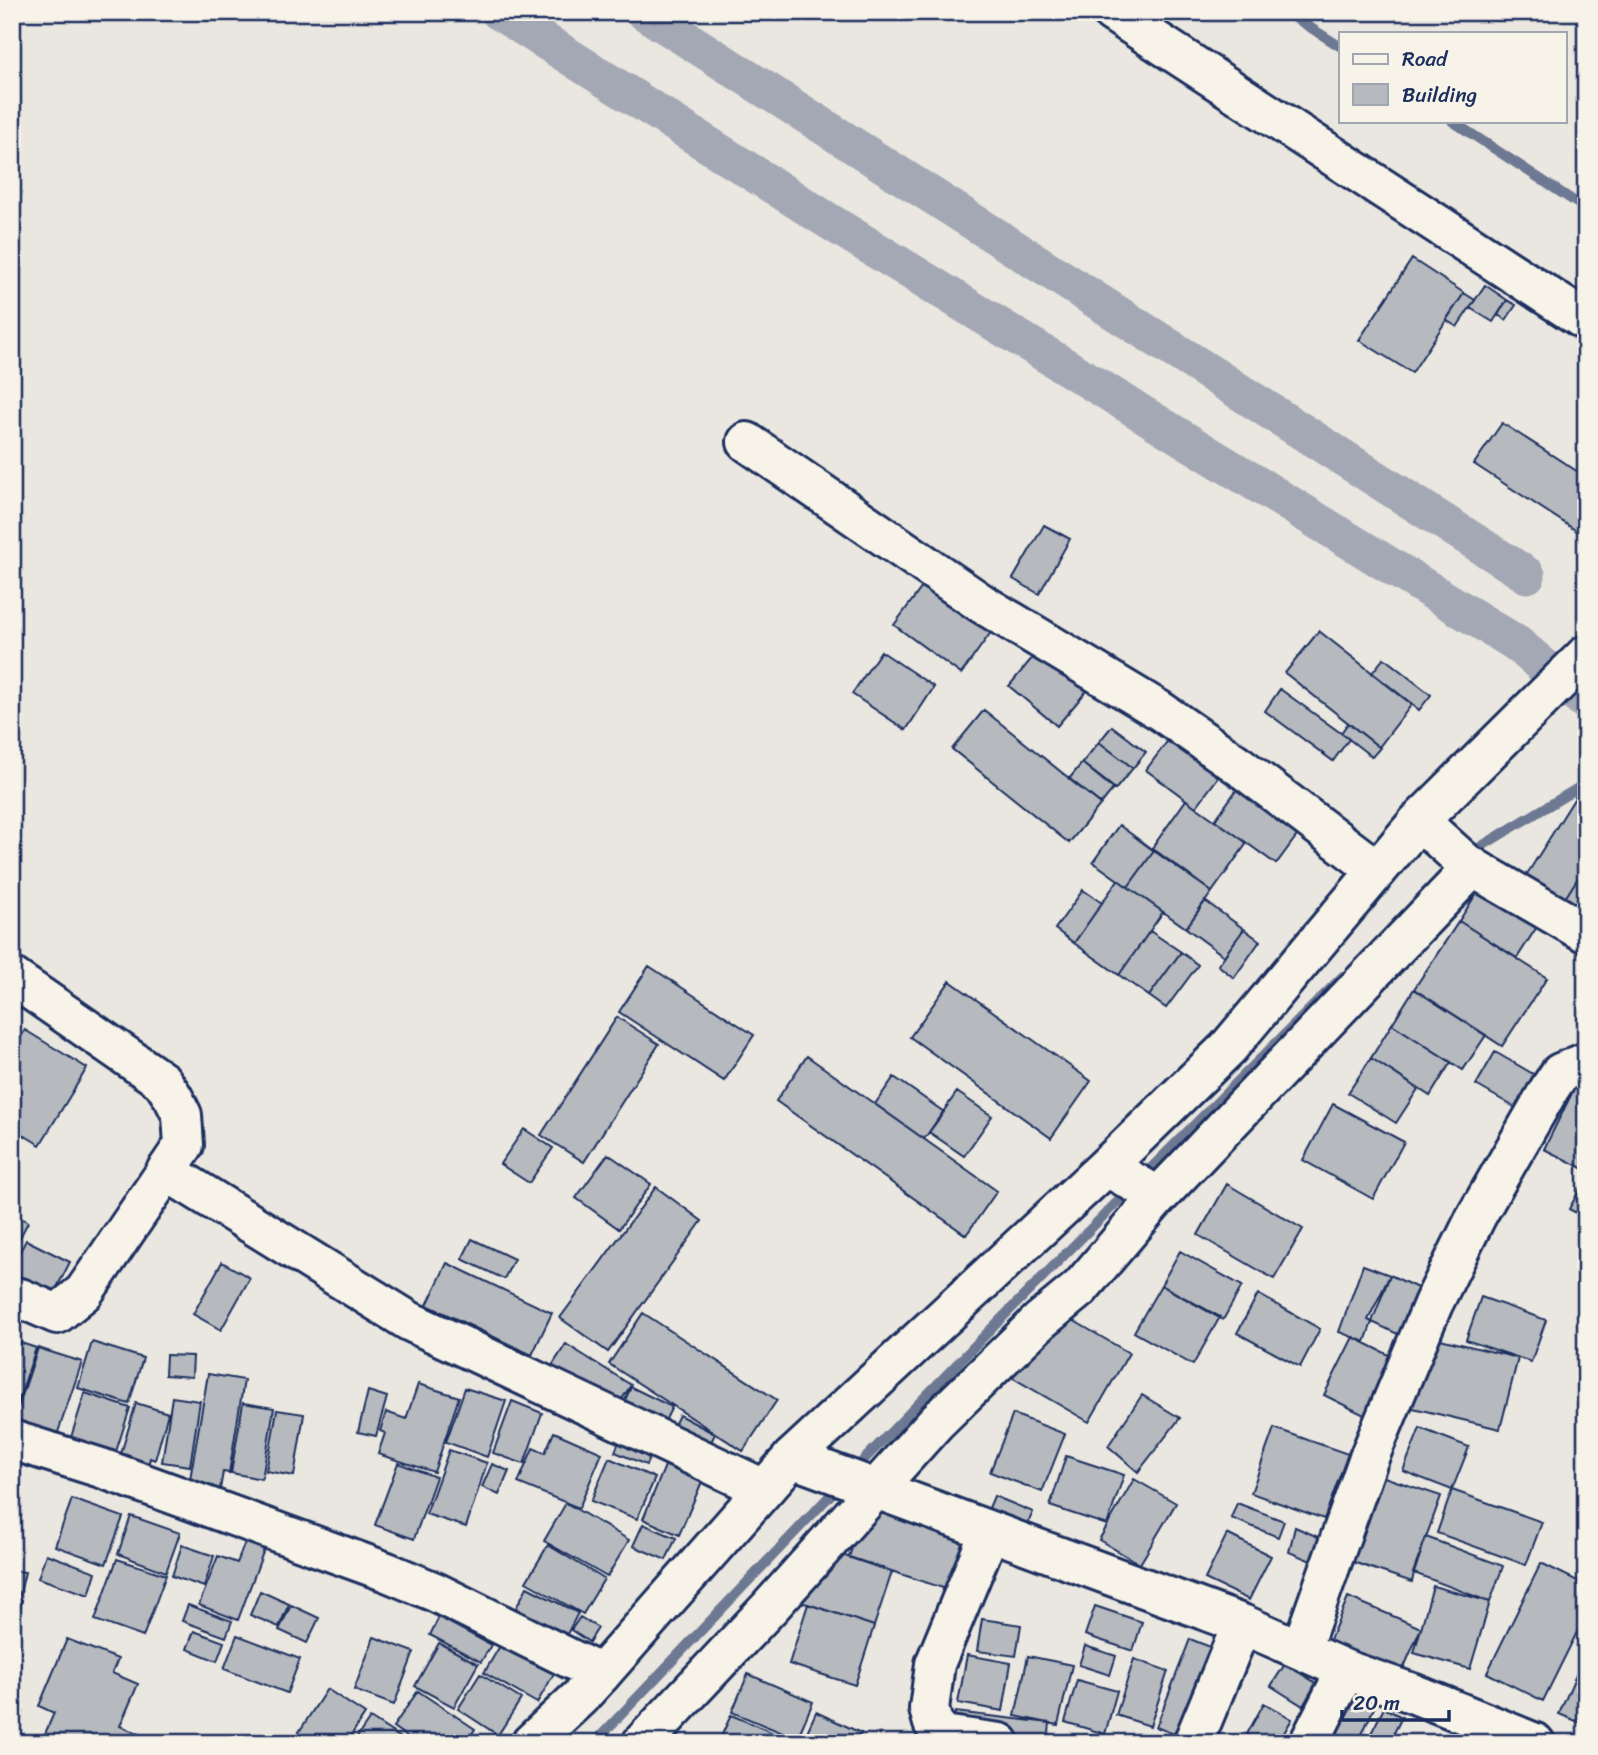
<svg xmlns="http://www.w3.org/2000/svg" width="1598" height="1755" viewBox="0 0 1598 1755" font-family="Sriracha,sans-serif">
<rect width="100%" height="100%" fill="#eae7e0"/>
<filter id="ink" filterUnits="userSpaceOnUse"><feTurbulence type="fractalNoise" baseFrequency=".0143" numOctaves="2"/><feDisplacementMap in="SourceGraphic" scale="14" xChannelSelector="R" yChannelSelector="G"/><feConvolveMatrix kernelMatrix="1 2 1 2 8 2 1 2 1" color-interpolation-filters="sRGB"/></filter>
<g filter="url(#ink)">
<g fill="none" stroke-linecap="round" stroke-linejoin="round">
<path stroke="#6d7892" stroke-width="10" d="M1286,12l55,35
M1452,121l134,88
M1467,855l119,-72
M1142,1177l201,-201
M852,1472l140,-144 138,-139
M594,1743l247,-259"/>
<path stroke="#a3a8b4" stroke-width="37" d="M499,12l328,208 689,423 70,59
M644,12l883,563"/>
</g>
<path fill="#b6babf" stroke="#1b2f5e" stroke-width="2" d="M1412,259l52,34 -52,80 -53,-33z
M1485,285l22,15 -14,22 -23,-14z
M1464,293l11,7 -18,27 -11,-7z
M1507,300l9,5 -10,15 -8,-5z
M1502,423l84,54v60l-112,-73z
M1044,525l26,14 -31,55 -26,-15z
M928,579l66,49 -33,46 -67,-49z
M1319,631l93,73 -33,43 -94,-74z
M1042,646l49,40 -34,40 -48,-40z
M881,651l53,36 -28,43 -54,-36z
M1384,658l47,37 -12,15 -47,-37z
M1280,689l69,50 -16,22 -68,-50z
M984,710l117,94 -32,39 -117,-94z
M1348,723l32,25 -8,9 -31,-24z
M1112,726l34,26 -13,16 -34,-26z
M1178,727l50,37 -32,43 -50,-37z
M1099,742l34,26 -18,22 -33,-27z
M1082,763l32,25 -13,16 -32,-25z
M1245,778l62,44 -31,42 -61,-44z
M1586,788v77l-22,35 -40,-21 52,-83z
M1186,800l61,43 -35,49 -60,-44z
M1119,825l35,26 -26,36 -35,-25z
M1154,851l58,41 -26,36 -58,-41z
M1586,865v49l-22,-14z
M1118,880l45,32 -44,63 -45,-32z
M1083,890l19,13 -28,40 -19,-14z
M1478,891l60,34 -21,33 -58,-37z
M1205,901l39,28 -20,27 -38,-28z
M1459,921l88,57 -45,68 -88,-57z
M1244,929l16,12 -26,37 -16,-13z
M1150,931l31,21 -32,44 -30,-21z
M1181,952l17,13 -32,43 -17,-12z
M649,966l105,69 -30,46 -105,-69z
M950,981l141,100 -40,57 -141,-101z
M1414,989l72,46 -23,35 -71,-46z
M617,1017l42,27 -75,118 -43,-27z
M1392,1024l59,38 -21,34 -59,-38z
M25,1030l62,38 -47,77 -28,-17v-76z
M1495,1052l47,27 -19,33 -47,-27z
M807,1056l190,135 -31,44 -190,-134z
M1371,1058l47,31 -22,34 -48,-30z
M894,1077l50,35 -20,27 -49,-35z
M1576,1085l10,5v80l-42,-21z
M957,1092l35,24 -28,40 -35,-24z
M1333,1104l71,38 -31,57 -70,-39z
M524,1129l29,19 -24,35 -29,-19z
M608,1154l43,30 -32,45 -43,-31z
M1586,1178v40l-17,-9z
M1227,1184l76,45 -29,50 -76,-44z
M656,1187l46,34 -94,131 -48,-34z
M12,1213l16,9 -16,31z
M472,1239l42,20 -10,20 -42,-20z
M26,1240l44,22 -22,43 -36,-18v-20z
M1180,1251l62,35 -19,34 -62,-35z
M222,1262l28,16 -29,52 -28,-16z
M447,1263l105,50 -20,42 -105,-50z
M1363,1265l27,10 -22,45 4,2 -7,20 -26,-10z
M1390,1275l36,17 -20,46 -34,-16z
M1161,1285l59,32 -27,48 -59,-33z
M1258,1294l62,35 -20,38 -63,-34z
M1481,1297l65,23 -15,42 -65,-22z
M643,1313l134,87 -34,51 -134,-87z
M1064,1315l65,38 -40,69 -81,-47z
M1353,1337l44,22 -25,60 -48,-24z
M1432,1337l86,21 -18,71 -91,-22z
M12,1340l24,8 -22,66 -2,-1z
M92,1342l51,16 -14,46 -51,-16z
M566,1344l65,41 -16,25 -65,-41z
M38,1348l44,14 -28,82 -42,-18z
M166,1355l27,1 -1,21 -27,-2z
M208,1374l36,6 -15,93 -6,-1 -3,17 -31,-4z
M418,1384l41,13 -25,75 -56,-18 7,-21 -5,-2 6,-19 20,7z
M631,1387l41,20 -12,24 -40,-20z
M465,1388l41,13 -19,56 -41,-15z
M368,1391l19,6 -11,39 -18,-4z
M85,1393l45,15 -18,56 -45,-14z
M1142,1395l38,23 -42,54 -30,-26z
M172,1397l28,4 -10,65 -28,-4z
M512,1401l30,12 -18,51 -31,-11z
M136,1403l32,10 -13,47 -5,-2 -4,14 -28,-8z
M243,1403l31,5 -12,71 -31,-6z
M277,1410l27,4 -10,62 -28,-5z
M1013,1414l52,20 -23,58 -52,-20z
M679,1415l36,19 -7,14 -36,-19z
M1274,1428l74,26 -24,65 -73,-26z
M1420,1428l49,19 -17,43 -49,-19z
M554,1432l48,21 -23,55 -61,-25 15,-35 12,5z
M620,1439l32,13 -6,13 -31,-13z
M449,1450l38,13 -21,64 -40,-13z
M1066,1456l58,19 -17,50 -57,-19z
M609,1458l46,20 -18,41 -46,-18z
M667,1461l37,16 -25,58 -36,-16z
M398,1463l38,14 -22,62 -39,-14z
M492,1464l17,7 -10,24 -17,-8z
M1381,1476l60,20 -28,77h1l-2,9 -59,-20z
M1134,1479l42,24 -36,61 -41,-24z
M1452,1490l90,32 -16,43 -89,-32z
M994,1496l39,16 -10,23 -39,-15z
M72,1499l51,18 -17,47 -51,-18z
M566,1503l63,37 -22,37 -63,-36z
M1237,1503l47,18 -6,16 -47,-19z
M883,1506l90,34 -18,52 -106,-35 12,-36z
M131,1516l49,17 -14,39 -48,-18z
M643,1524l33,14 -10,22 -33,-14z
M1295,1527l37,16 -11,22 -32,-13z
M1227,1534l44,22 -22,44 -44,-21z
M247,1537l19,7 -28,76 -39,-15 19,-49 19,7z
M1426,1537l77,29 -13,36 -76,-29z
M182,1545l32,11 -10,31 -32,-11z
M548,1545l56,34 -21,35 -57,-32z
M833,1552l59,20 -18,54 -76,-25z
M46,1554l50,18 -7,23 -51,-17z
M117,1559l49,16 -23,62 -48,-17z
M1541,1563l45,22v29l-43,87 -56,-28z
M12,1570l13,2 -6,25 -7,-1z
M1433,1586l57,16 -20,67 -56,-16z
M527,1587l51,26 -12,23 -51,-26z
M260,1591l29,13 -10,23 -29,-12z
M1348,1597l73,31 -19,44 -73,-30z
M12,1598l10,2 -7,33h-3z
M808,1604l66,22 -19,59 -66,-21z
M188,1605l44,16 -6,16 -44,-16z
M291,1605l28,13 -12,25 -28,-13z
M1095,1606l47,16 -9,29 -48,-16z
M439,1617l52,28 -10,17 -51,-27z
M580,1617l18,11 -9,14 -18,-12z
M982,1619l39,6 -5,31 -39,-5z
M194,1631l30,11 -7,19 -30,-12z
M507,1634l52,31 -22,38 -53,-30z
M237,1635l63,24 -13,34 -63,-24z
M374,1637l40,15 -20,53 -40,-15z
M67,1639l51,20 -6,14 26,11 -18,42 39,17h-118l13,-30 -15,-7z
M1190,1639l28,11 -34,88 -28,-11z
M12,1642l7,3 -7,19z
M439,1643l39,21 -24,43 -39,-21z
M1085,1646l31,10 -6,19 -31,-10z
M967,1655l44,8 -8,48 -45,-8z
M1028,1656l44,9 -14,60 -43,-9z
M1134,1659l34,12 -18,55 -34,-11z
M1582,1661l4,2v62l-27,-11z
M1285,1664l31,19 -13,23 -32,-20z
M480,1674l41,25 -23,36 -40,-26z
M748,1674l65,28 -16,37 -65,-27z
M1077,1680l40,11 -12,43 -40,-12z
M1346,1684l32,15 -20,44h-15l-19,-9z
M327,1689l38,25 -19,29h-44l-7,-5z
M418,1691l57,38 -9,14h-50l-23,-16z
M1264,1703l28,16 -14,24h-15l-16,-9z
M12,1708l11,4 -11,28z
M1384,1708l18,9 -13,26h-23z
M816,1712l45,21 -5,10h-54z
M955,1712l95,11 -2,20h-27l-69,-9z
M731,1715l66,28h-73l-5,-2z
M370,1718l39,25h-56z
M1048,1737l37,6h-37z"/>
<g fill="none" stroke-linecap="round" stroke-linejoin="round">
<g stroke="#1b2f5e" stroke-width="44">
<path id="street" d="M747,442l234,161 178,107 79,55 139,105
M1417,823l19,13 31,28 119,69
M12,977l150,104 11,16 9,18 2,30 -100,147 -27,22 -37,-16 -8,-1
M166,1171l243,150 355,168
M1156,1199l317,-332
M12,1440l89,28 286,104 48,20 166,82
M792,1458l450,166 104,46 66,23 123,50
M990,1531l-55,133 -6,45 4,14 10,12 57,8
M1301,1649l67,-189 65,-156 44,-89 73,-127 10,-15 26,-11
M642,1743l128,-136 166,-185 104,-101 40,-33 76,-89 -12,-11 -28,-16 -7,-8
M1193,1743l49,-119
M1309,1743l37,-73"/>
</g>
<g stroke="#1b2f5e" stroke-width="44">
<path id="secondary" d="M1112,12l474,309
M531,1743l49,-46 21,-23 191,-216 317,-294 119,-116 189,-225 169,-168"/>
</g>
<use href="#street" stroke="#f7f3e8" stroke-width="38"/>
<use href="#secondary" stroke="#f7f3e8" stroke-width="38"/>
</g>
</g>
<rect width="1598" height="1755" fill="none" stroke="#f7f3e8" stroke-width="42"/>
<rect x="21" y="21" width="1556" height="1713" fill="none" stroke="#1b2f5e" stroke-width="2.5" filter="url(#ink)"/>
<rect x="1339" y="32" width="228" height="91" fill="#f7f3e8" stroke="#9fa5b1" stroke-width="2"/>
<rect x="1353" y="54" width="35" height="10" fill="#f7f3e8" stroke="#9fa5b1" stroke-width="2"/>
<text x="1402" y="66" font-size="21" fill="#1b2f5e">Road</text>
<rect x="1353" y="84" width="35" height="21" fill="#b6babf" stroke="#9fa5b1" stroke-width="2"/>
<text x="1402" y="102" font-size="21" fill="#1b2f5e">Building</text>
<path d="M1342 1710v10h107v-10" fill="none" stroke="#1b2f5e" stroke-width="3.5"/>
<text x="1353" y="1710" font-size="21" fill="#1b2f5e" stroke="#f7f3e8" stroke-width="5" paint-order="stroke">20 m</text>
</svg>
